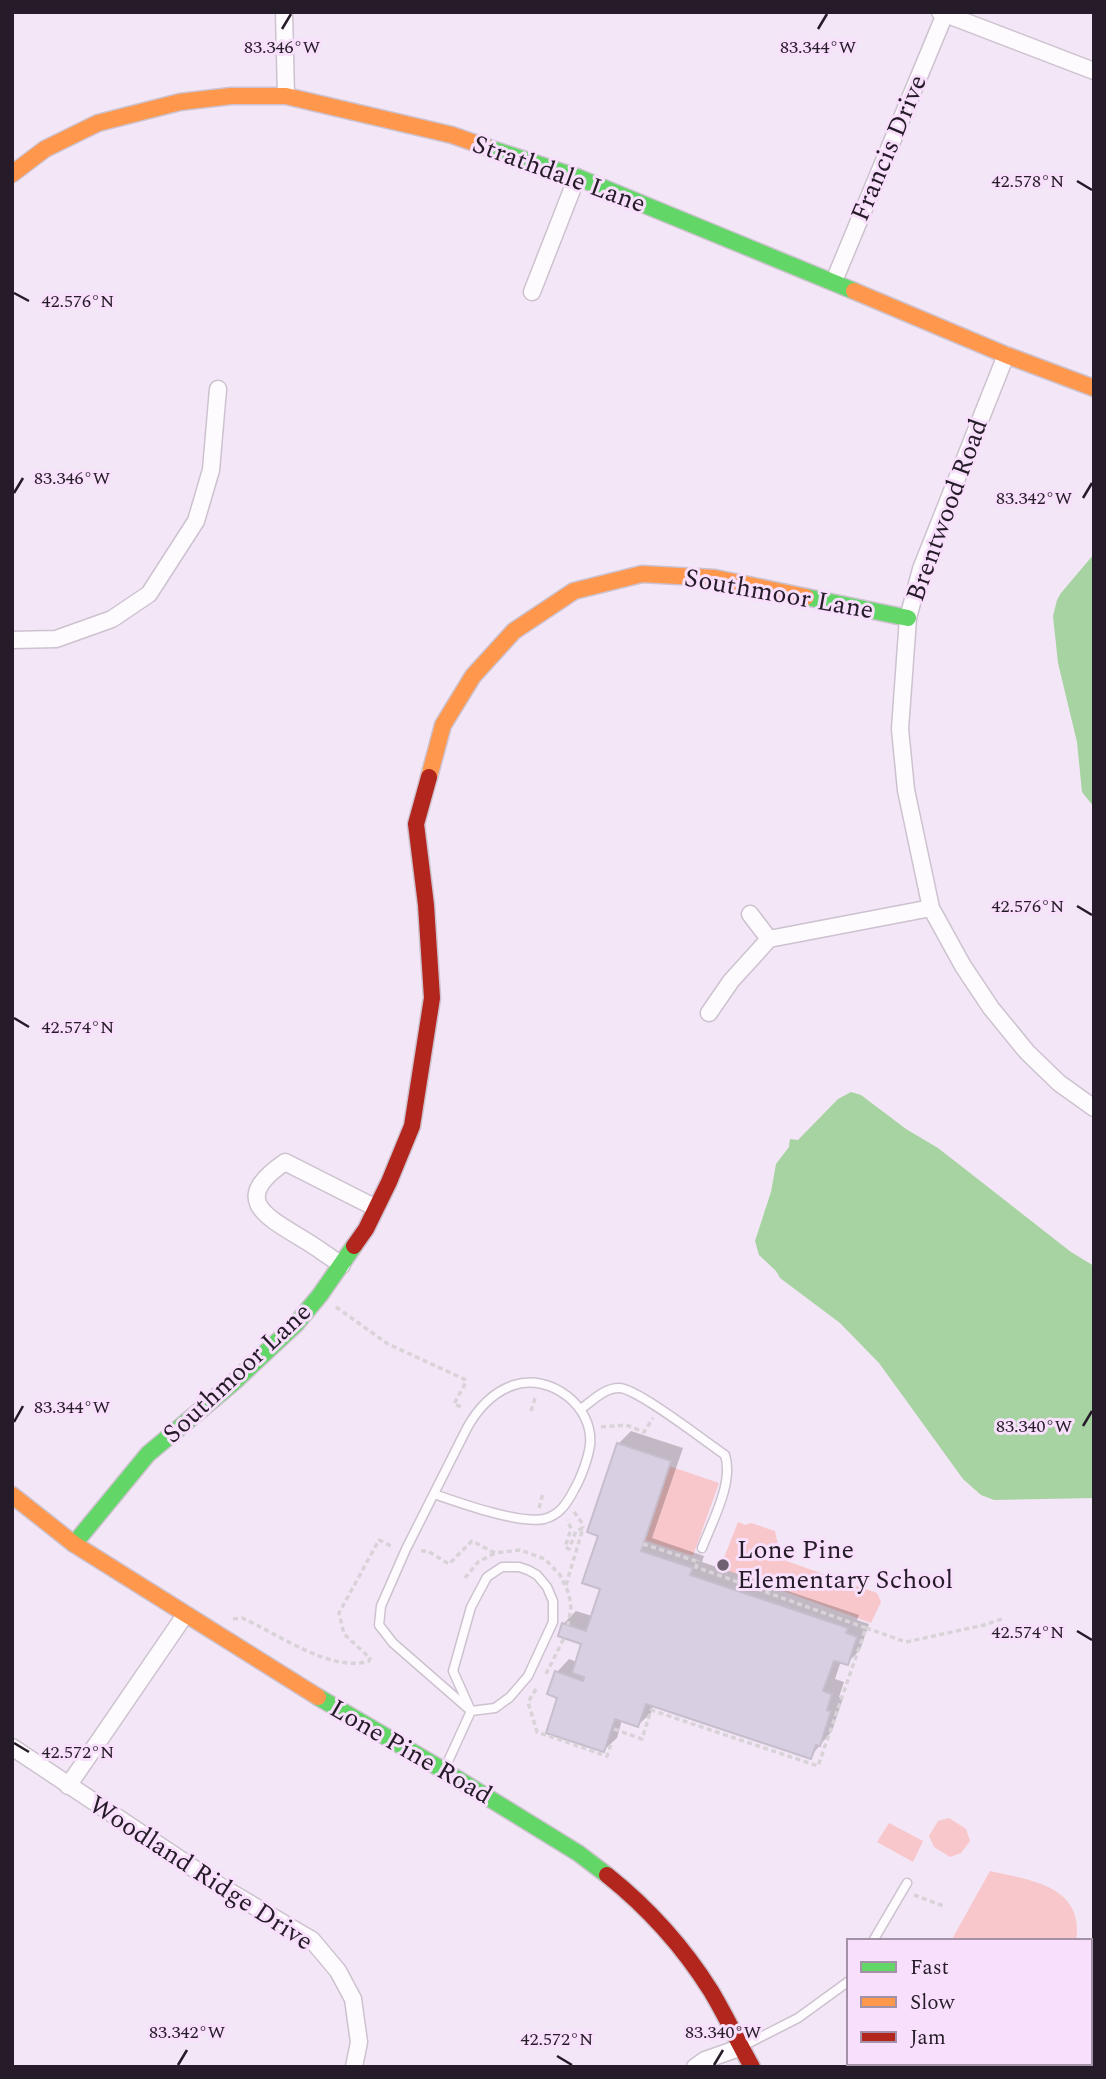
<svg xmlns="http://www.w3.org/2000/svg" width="1106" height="2079" viewBox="0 0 1106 2079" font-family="Spectral,serif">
<rect width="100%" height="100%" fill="#f3e6f6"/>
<path fill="#f8c7cc" d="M669,1466l50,17 -26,73 -49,-16z
M738,1522l7,3 6,-2 24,8 6,28 96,34 4,9 -10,21 -151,-55z
M949,1818l17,11 4,12 -9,12 -11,4 -16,-10 -5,-11 9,-15z
M889,1823l34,18 -10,21 -36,-20z
M990,1871c39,9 95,14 86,70h-125z"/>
<path fill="#a7d2a1" d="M1094,554v253l-12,-15 -5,-50 -19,-79 -5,-47 4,-16 4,-7z
M851,1092l10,3 45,34 32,19 133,104 23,14v232l-100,2 -13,-5 -18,-16 -84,-116 -39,-40 -60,-45 -4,-7 -17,-16 -4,-14 16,-49 5,-28 13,-17 1,-8 8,1 40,-41z"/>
<path fill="#0003" d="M631,1431l52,17 -31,90 52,18 -2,6 157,53 -2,5 12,4 -9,26 -13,13 -6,-2 -6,18 9,3 -5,15 4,1 -11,33 -22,26 -157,-52 -2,8 -13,12 -16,-5 -5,18 -13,12 -44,-53 -3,-25 12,-13 8,3 6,-19 -20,-19 13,-13 16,5 10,-28 -2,-54 18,-90z"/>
<path fill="#d9cfe2" stroke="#c7becd" stroke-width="2" d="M617,1443l54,18 -30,90 52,17 -3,7 158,53 -2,5 11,4 -9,28 -14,-4 -11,30 9,3 -5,16 4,1 -11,35 -4,-1 -5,14 -165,-55 -8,23 -23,-8 -11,33 -58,-19 11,-35 -10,-4 8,-23 28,10 1,-4 -12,-4 9,-29 -23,-8 4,-13 24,8 14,-42 -18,-6 16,-47 -11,-4z"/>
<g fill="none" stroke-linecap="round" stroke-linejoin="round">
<g stroke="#cdc2cf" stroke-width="11">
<path id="lane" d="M581,1409c11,-8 23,-21 38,-21 18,0 87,54 106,67 9,27 -13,67 -23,93
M434,1494c26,9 84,30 110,25 16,-4 23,-16 30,-29 7,-12 14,-31 16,-45 4,-39 -40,-72 -76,-60 -21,7 -37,25 -47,43l-61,121 -25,57 -2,19 14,18 78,68 24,-3 15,-11 18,-21 25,-54v-21l-6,-14 -10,-12 -9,-5 -9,-3h-17l-15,10 -16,30 -18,64 18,40 -26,57
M873,1941l34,-58
M745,2045l53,-27 51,-37"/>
</g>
<g stroke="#cdc2cf" stroke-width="19">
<path id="street" d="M284,12l2,84
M940,12l154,59
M834,281l111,-267
M532,292l45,-115
M1006,355l-85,214 -13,49 -8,111 6,61 25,118 32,58 28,42 36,44 32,31 35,25
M12,640l44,-1 56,-20 37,-25 47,-73 15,-51 7,-81
M750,914l19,25
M709,1013l22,-32 38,-42 162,-31
M342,1265c-14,-9 -27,-19 -41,-27 -40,-24 -68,-40 -16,-76l91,46
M12,1747l208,139 92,54 26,31 15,28 6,43 -5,25
M68,1786l117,-171
M695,2067l10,-7 37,-13"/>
</g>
<g stroke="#cdc2cf" stroke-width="19">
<path id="fast" d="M486,147l91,30 277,114
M806,597l102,21
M74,1544l74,-90 86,-72 62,-58 24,-29 34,-49
M318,1697l125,73 135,83 29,22"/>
</g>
<g stroke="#cdc2cf" stroke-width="19">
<path id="slow" d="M12,174l33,-25 53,-26 82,-21 51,-6h55l166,39 34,12
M854,291l152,64 88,33
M429,777l14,-52 30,-49 41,-45 60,-40 68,-17 73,4 91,19
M12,1495l62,49 244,153"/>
</g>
<g stroke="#cdc2cf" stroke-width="19">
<path id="jam" d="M354,1246l12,-17 23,-47 23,-56 20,-128 -6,-93 -10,-81 13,-47
M607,1875c40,32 77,73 104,116 15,25 27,51 41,76"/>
</g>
<path stroke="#d8d3d8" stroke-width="3.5" stroke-dasharray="5 3.5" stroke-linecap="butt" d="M336,1307l52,37 76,35 2,3 -12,22 10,4
M531,1411l5,-16
M601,1427l25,-2 18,7 9,-14
M539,1508l4,-15
M574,1512l8,11 1,5
M643,1544l53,17
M421,1551h7l21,13 23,-23 23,12 25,-3 25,9 15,16 9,19 2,13 -3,18
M465,1578l13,-16 17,-9
M566,1585l17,-57 -7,3 -7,18 -4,-2 6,-18 -3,-9
M233,1619l9,-1c35,15 88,55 127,43l1,-3 -26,-24 -5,-21 40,-73 14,7
M866,1628l40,14 78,-17 21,-7
M546,1674l18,-36
M536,1689l-8,13 9,30 70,24 4,-12
M614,1729l28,10 9,-29 167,56 48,-138 -170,-61 2,-7
M914,1895l30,11"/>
<use href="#lane" stroke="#fdfbfe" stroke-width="8"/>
<use href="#street" stroke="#fdfbfe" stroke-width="16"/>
<use href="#fast" stroke="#63d668" stroke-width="16"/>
<use href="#slow" stroke="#ff974d" stroke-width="16"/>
<use href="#jam" stroke="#b3261e" stroke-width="16"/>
</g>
<path fill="none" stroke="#261b28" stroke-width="2.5" d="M282,29l9,-15M818,29l9,-15M1077,181l15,9M14,293l15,8M14,493l9,-15M1083,498l9,-15M1077,906l15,9M14,1018l15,9M14,1422l9,-16M1083,1426l9,-15M1077,1631l15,9M14,1743l15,9M557,2056l15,9M178,2065l9,-15M714,2065l9,-15"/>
<circle fill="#6e6270" stroke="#f8e0fc" stroke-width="2.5" cx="723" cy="1565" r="7"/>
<g text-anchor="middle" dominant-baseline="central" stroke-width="6" stroke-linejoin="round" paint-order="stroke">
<g font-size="26" fill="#261b28" stroke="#f8e0fc">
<text transform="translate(889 148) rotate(-67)">Francis Drive</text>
<text transform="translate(559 174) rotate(20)">Strathdale Lane</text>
<text transform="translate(947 510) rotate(-70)">Brentwood Road</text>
<text transform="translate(779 594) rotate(10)">Southmoor Lane</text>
<text transform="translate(237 1373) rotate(-43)">Southmoor Lane</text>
<text transform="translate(411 1752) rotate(30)">Lone Pine Road</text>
<text transform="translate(201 1873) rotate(33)">Woodland Ridge Drive</text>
</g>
<g font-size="26" fill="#261b28" stroke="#f8e0fc" text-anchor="start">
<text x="737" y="1550">Lone Pine<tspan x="737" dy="30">Elementary School</tspan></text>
</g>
</g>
<g font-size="18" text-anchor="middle" fill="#261b28" stroke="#f8e0fc" stroke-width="6" stroke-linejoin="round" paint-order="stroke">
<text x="282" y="53">83.346°W</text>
<text x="818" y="53">83.344°W</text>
<text x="1028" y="187">42.578°N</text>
<text x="78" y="307">42.576°N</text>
<text x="72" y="484">83.346°W</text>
<text x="1034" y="504">83.342°W</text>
<text x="1028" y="912">42.576°N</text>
<text x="78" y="1033">42.574°N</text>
<text x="72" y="1413">83.344°W</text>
<text x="1034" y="1432">83.340°W</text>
<text x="1028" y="1638">42.574°N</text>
<text x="78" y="1758">42.572°N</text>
<text x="187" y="2038">83.342°W</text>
<text x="723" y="2038">83.340°W</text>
<text x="557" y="2045">42.572°N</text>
</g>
<rect width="1106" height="2079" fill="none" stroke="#261b28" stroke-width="28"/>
<rect x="847" y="1939" width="245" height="126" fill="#f8e0fc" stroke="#a491a7" stroke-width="2"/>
<rect x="861" y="1962" width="35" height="10" fill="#63d668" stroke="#a491a7" stroke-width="2"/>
<text x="910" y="1974" font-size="21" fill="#261b28">Fast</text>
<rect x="861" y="1997" width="35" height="10" fill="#ff974d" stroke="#a491a7" stroke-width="2"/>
<text x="910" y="2009" font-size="21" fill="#261b28">Slow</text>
<rect x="861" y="2032" width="35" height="10" fill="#b3261e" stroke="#a491a7" stroke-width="2"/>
<text x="910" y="2044" font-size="21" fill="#261b28">Jam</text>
</svg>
